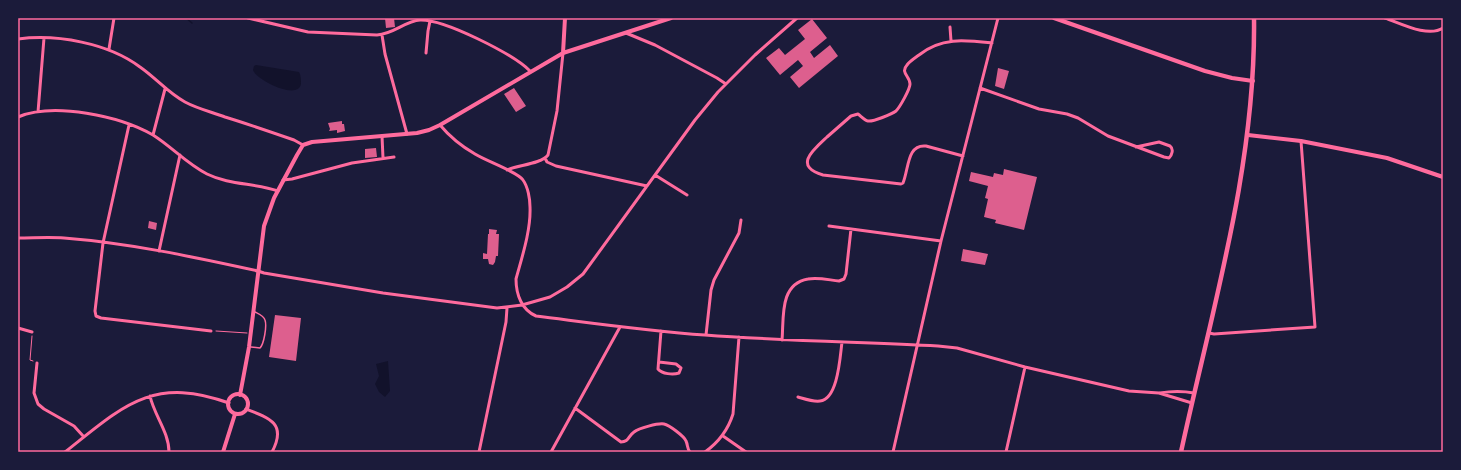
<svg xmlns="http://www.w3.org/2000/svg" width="1461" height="470" viewBox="0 0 1461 470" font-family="Ubuntu,sans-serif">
<rect width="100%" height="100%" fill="#1b1b3a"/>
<path fill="#12122b" d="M256,65l43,7c2,3 2,8 2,12 -3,17 -45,-4 -48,-14l1,-4z
M388,361l2,30 -5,6 -6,-5 -4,-8 4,-8 -3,-12z"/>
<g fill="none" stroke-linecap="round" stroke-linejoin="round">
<path stroke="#12122b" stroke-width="1.5" d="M186,18l6,5"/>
</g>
<path fill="#dd5f8e" d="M385,18h9l1,9 -9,1z
M812,19l15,19 -17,14 4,6 16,-13 8,11 -39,32 -9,-11 13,-11 -5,-6 -18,15 -14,-17 13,-10 6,7 20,-16 -7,-9z
M998,68l11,3 -5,18 -9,-3z
M514,88l12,18 -10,6 -12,-18z
M342,121v3h2l1,7 -8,2v-3l-8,1 1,-2 -2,-6z
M376,148l1,9 -12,1v-9z
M1004,169l33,8 -13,53 -29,-7 1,-3 -12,-3 4,-18 -3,-1 3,-12 -19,-5 2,-9 22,5 1,-4 9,2z
M149,221l8,2 -1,7 -8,-2z
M489,229l8,1 -1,4h3l-1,22h-2l-1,6 -2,3 -4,-1 -1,-5h-5v-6l4,1 1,-20h1z
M963,249l25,5 -3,11 -24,-4z
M275,315l26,3 -5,43 -27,-4z"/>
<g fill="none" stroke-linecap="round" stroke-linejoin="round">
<path stroke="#ff6b9d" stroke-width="1" d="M216,331l31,2
M32,336l-2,24 3,1"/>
<path stroke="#ff6b9d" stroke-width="1.5" d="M251,347l9,1c4,-4 7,-22 5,-28 -1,-4 -6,-6 -10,-8"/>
<path stroke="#ff6b9d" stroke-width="3" d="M248,18l60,14 69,3c17,-1 28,-14 43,-15 24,-1 93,34 110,51
M1385,18c15,5 43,20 58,10
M950,27l1,14
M626,33l29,12 62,33 9,6
M382,35l3,19 22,80
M18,39c39,-5 90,4 122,28 16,11 28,26 45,35 13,7 27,10 40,15 23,7 46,15 69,23l9,5
M109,49l5,-31
M426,53l2,-22 2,-10
M980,88l59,21 28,5 11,4 30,18 56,21 5,1c3,-3 5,-9 1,-12l-11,-4 -23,5
M38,112l6,-74
M18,117c36,-15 102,-1 135,18 19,12 34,29 54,39 22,11 48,9 71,17
M129,125l-26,118 -8,68 1,5 5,2 110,13
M440,125c10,12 21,21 35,29 11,7 43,18 48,26 5,7 7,19 7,27 1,23 -8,50 -14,72 0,16 6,31 20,37 56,7 112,15 169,19 78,6 156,7 233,11l19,2 68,19 104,24 30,2 33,10
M153,135l12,-46
M382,136l1,22
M963,156l-37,-10c-19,-2 -17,22 -23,37l-2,1 -78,-9c-30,-9 -10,-25 4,-38 8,-7 16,-14 24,-21l7,-2c3,2 6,6 10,7 5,1 24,-7 28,-10 4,-4 14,-22 14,-27 0,-8 -10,-11 -3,-19 3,-4 8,-7 12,-10 22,-18 46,-15 73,-12
M545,158l2,4 9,4 91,20
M507,170c11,-5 34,-6 41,-15l9,-44 6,-58
M655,175l32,20
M283,180l9,-1 60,-16 42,-6
M829,226l112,15
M18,238c15,0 31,-1 46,0 65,5 130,19 194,33l6,2 119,20 114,15 25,-3 28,-8 17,-10 16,-13 112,-154 23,-28 37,-37 42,-37
M159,251l21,-96
M18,328l14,4
M1209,333l5,1 101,-7 -14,-186
M706,335l5,-45 3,-10 25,-47 2,-13
M782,340c2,-22 -3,-56 26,-61 10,-2 21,1 31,2l5,-2 2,-5 5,-45
M659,362l17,2 5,4 -2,5c-6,2 -17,1 -21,-4l3,-38
M37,363l-3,30 4,11 6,5 30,17 10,11
M1160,393c12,-2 23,-2 34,0
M150,396c4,19 19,36 19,56
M798,397c7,2 15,5 22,4 18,-2 20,-44 22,-59
M575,408l46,34c8,0 7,-6 13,-10 5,-4 24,-9 30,-8 5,1 20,12 22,17 2,4 1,8 4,11
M246,409c24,9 41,15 26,43
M723,436l23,16
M65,452c57,-45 87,-77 164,-49
M479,452l27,-130 1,-14
M551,452l69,-125
M705,452c14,-10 23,-22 28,-38l6,-77
M893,452l48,-211 57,-223
M1006,452l19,-85"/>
<path stroke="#ff6b9d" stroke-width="4" d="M1054,18l151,53 27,7 21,3
M563,53l2,-35
M1248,135l53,6 86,17 56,19
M228 404a10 10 0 1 1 20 0a10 10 0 1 1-20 0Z
M240,395l9,-48 15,-121 10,-28 23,-43 6,-10 9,-3 105,-9 12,-3 11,-5 123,-72 108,-35
M223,452l12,-38"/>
<path stroke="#ff6b9d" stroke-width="4.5" d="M1181,452c31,-143 75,-286 73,-434"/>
</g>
<rect width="1461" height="470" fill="none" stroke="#1b1b3a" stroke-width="38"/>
<rect x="19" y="19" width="1423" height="432" fill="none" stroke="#ff6b9d" stroke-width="1.5"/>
</svg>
